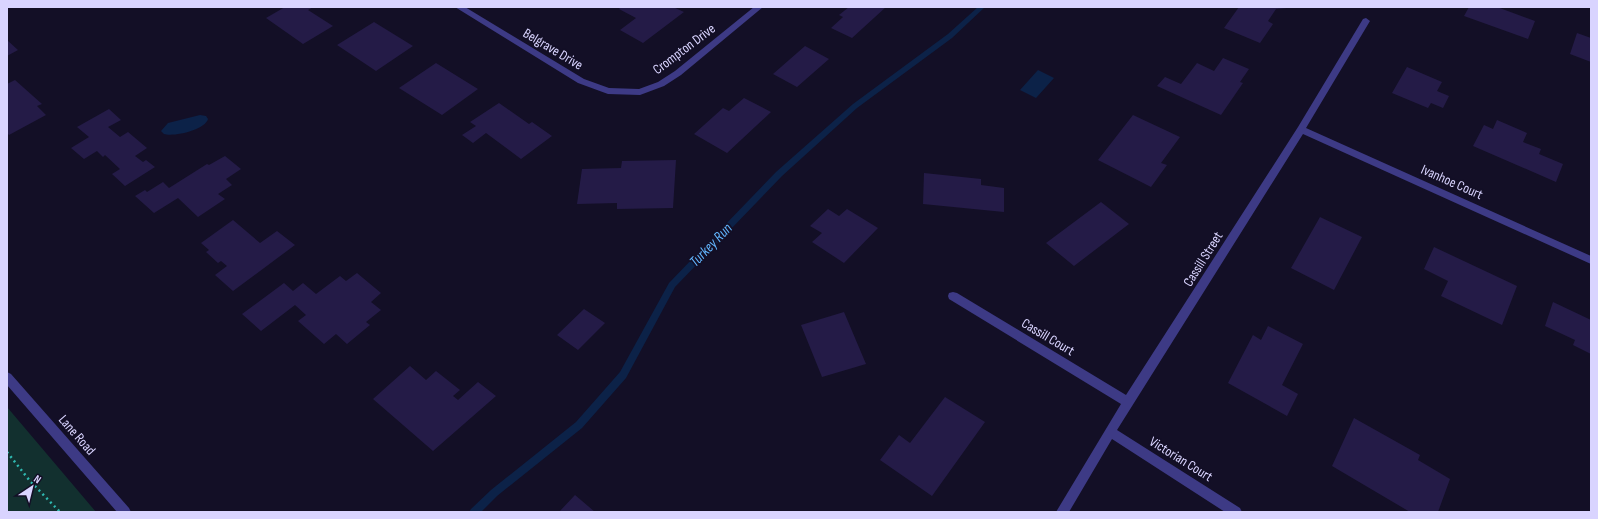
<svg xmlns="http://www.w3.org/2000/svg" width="1598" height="519" viewBox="0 0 1598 519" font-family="'Sofia Sans Condensed',sans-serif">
<rect width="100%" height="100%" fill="#130f26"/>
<path fill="#12302f" d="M7,407l89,105h-89z"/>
<path fill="#0c2248" d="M1038,70l16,8 -18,20 -16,-8z
M200,115l6,1 2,3c-3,11 -34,18 -44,15l-3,-3 7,-8z"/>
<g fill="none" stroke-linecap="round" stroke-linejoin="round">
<path fill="#0c2248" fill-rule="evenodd" d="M978,7h7l-33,31 -95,70 -75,68 -107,111 -49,91 -44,50 -85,68 -16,16h-12l2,-3 20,-19 85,-68 44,-50 49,-89 107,-111 77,-68 95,-70z"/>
</g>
<path fill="#241b47" d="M285,7h28l-5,3 25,16 -30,18 -37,-26z
M621,7h52l11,5 -41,31 -23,-13 16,-12 -17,-9z
M849,7h37l-34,31 -21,-10 12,-11 -4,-2z
M1239,7h48v1l-11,1 -8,12 5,3 -13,19 -36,-15z
M1469,7h28l38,14 -7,18 -64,-23z
M374,22l39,24 -37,25 -39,-26z
M1577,33l14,5v24l-21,-8z
M7,40l11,10 -11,6z
M805,46l24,13 -32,28 -24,-13z
M1223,58l26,11 -9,13 3,1 -22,32 -64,-29 8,-9 16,7 16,-21 17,8z
M436,63l42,26 -36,26 -43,-27z
M1407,67l35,15 -5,9 12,5 -6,12 -12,-5 -3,5 -36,-15z
M15,80l27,24 -5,2 9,9 -37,20 -2,-2v-49z
M744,98l27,14 -44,41 -33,-19 29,-26 6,3z
M499,103l30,21 3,-2 20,14 -31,23 -35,-26 -13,10 -11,-8 14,-9 -6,-4z
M109,109l12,11 -13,7 12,10 8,-5 19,16 -12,8 8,6 3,-2 9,7 -30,19 -13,-12 8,-5 -15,-14 -2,2 -6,-6 -13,8 -13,-11 18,-11 -12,-10z
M1133,115l47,22 -19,26 6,2 -16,22 -53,-27z
M1497,120l30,13 -4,9 18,7 -2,5 24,10 -7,18 -83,-36 11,-21 9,4z
M225,156l16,13 -15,10 6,6 -14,9 7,5 -27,18 -20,-19 -24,15 -19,-17 10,-6 2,2 16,-10 6,6 38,-24 2,1z
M676,160l-3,48 -56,1v-6l-40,1 5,-35 39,-1 1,-7z
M924,173l57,6v6l23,3v24l-81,-8z
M1101,202l28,22 -55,42 -28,-23z
M828,209l11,7 8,-7 31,19 -34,35 -32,-21 10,-9 -12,-7z
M1320,217l42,20 -28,53 -43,-22z
M233,220l27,23 17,-12 18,14 -62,46 -18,-16 12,-9 -6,-5 -3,2 -12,-11 3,-2 -8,-7z
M1434,247l83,39 -15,39 -61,-29 7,-15 -24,-12z
M357,273l24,20 -10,9 10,8 -15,12 4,3 -23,19 -11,-10 -12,10 -26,-23 8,-6 -11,-10 -34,26 -19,-17 42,-31 9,8 10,-8 13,11 24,-18 6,5z
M1553,302l38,18v34l-18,-9 2,-5 -30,-14z
M584,309l21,14 -27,27 -21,-15z
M844,312l22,52 -44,13 -21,-52z
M1268,326l35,18 -21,41 16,9 -11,22 -59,-33 25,-48 8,5z
M410,366l16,14 10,-9 24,19 -7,6 5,4 20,-18 18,14 -63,55 -60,-52z
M945,397l40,25 -53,74 -52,-36 19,-25 11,8z
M1354,418l66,37 -2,5 32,19 -12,33h-28l-78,-46z
M575,495l20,17h-36z"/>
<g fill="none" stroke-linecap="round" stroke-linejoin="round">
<path stroke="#2fb8b0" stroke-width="2.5" stroke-dasharray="2 3.5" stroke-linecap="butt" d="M7,452l23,29 30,31"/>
<path fill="#3d3a85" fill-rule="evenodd" d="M455,7h10l119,72 25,9 30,1 19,-7 17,-11 79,-64h9l-82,68 -17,11 -24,9 -32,-1 -30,-11z
M1366,18l4,3 -64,107 285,128v8l-288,-130 -186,296 123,78 2,4h-17l-113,-73 -43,73h-13l65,-108 -172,-105 -1,-3 1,-3 4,-1 4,1 169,102 172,-268 65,-108z
M7,372l4,2 118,134 2,4h-14l-110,-127z"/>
</g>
<g text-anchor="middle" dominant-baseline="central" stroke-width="3.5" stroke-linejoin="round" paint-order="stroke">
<g font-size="14" fill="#d9d4ff" stroke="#130f26">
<text transform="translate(553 49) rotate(31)">Belgrave Drive</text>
<text transform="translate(684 49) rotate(-37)">Crompton Drive</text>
<text transform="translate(1452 182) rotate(24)">Ivanhoe Court</text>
<text transform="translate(1203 259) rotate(-58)">Cassill Street</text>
<text transform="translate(1048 337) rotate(31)">Cassill Court</text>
<text transform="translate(77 435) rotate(49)">Lane Road</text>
<text transform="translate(1181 459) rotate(32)">Victorian Court</text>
</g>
<g font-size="15" font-style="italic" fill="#62b6ff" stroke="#130f26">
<text transform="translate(711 245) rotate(-46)">Turkey Run</text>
</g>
</g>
<rect width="1598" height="519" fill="none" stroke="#d9d4ff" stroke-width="16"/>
<g transform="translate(32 487) rotate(35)" stroke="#130f26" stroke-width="3" paint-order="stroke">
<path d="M0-3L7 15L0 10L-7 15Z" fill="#d9d4ff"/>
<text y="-6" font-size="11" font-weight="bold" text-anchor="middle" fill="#d9d4ff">N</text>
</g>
</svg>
